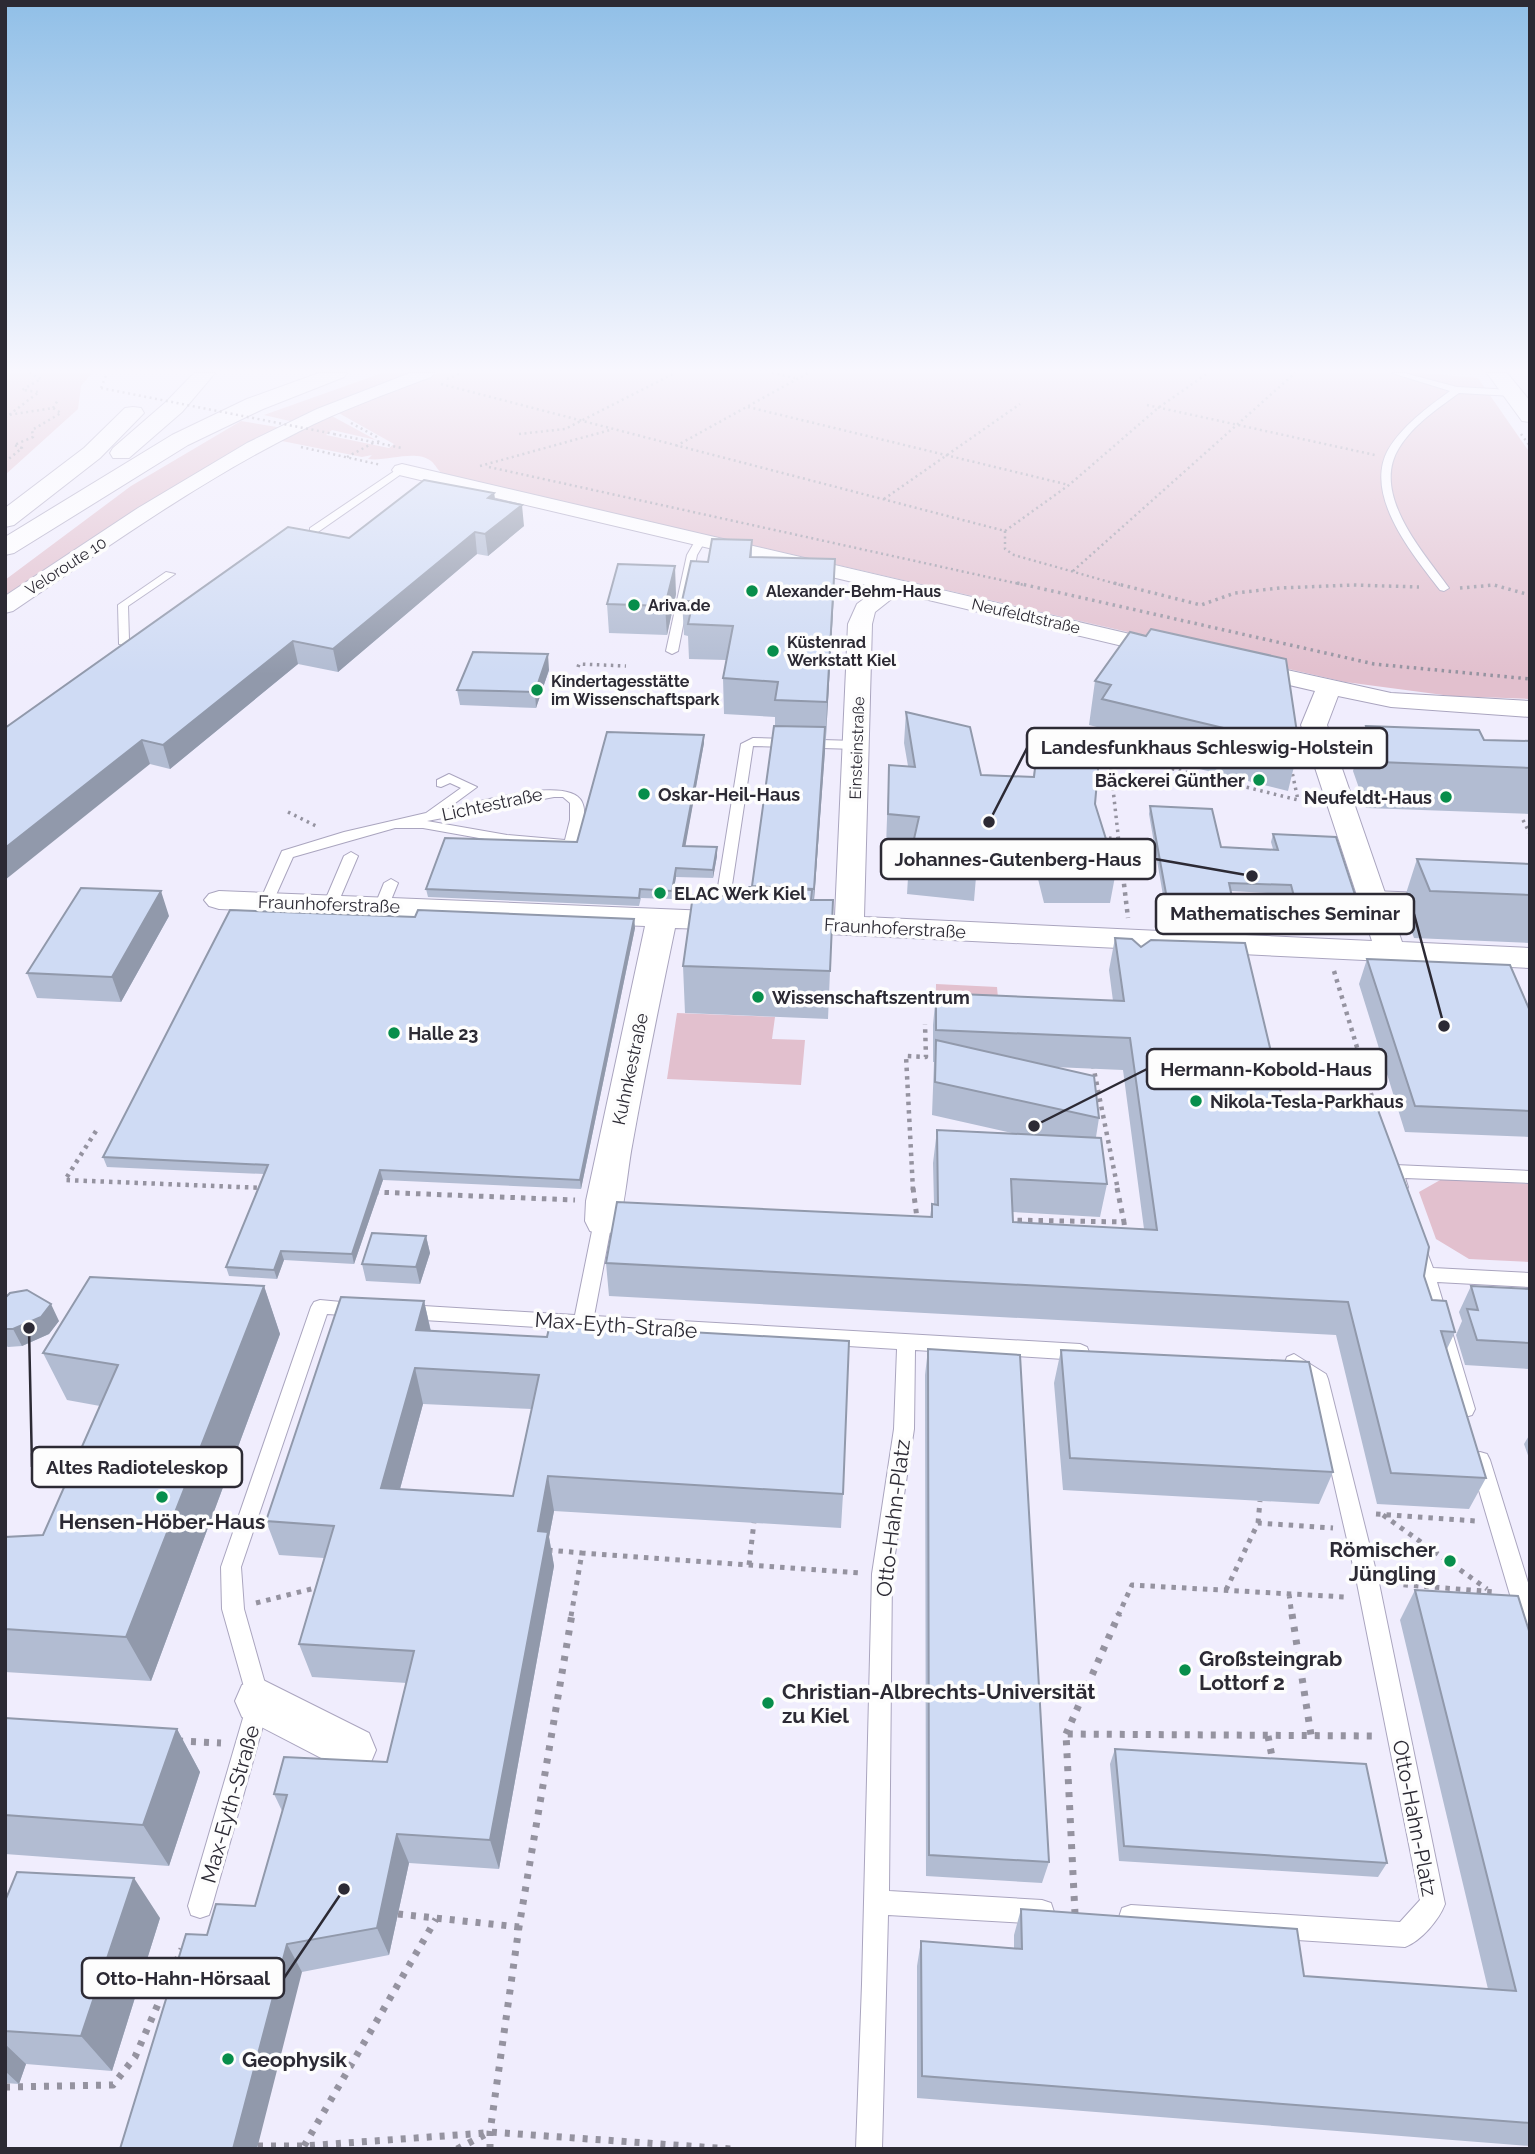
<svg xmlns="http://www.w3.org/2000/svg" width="1535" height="2154" viewBox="0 0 1535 2154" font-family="Raleway,sans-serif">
<rect width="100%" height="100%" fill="#f0edfd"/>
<path fill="#e2c0ce" d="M5,373h87l-11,13 -3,23 -73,66z
M382,373h33l-96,35 -25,14 -30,-7z
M438,373h985l55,5 52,75v246l-79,-3 -106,-14 -902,-208c-6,-4 -7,-9 -12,-13 -16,-12 -45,1 -63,-2l4,-4 -10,2 -85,-17 53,-25 46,25 -44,-10 -6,5 63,13 5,-4 -59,-33z
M241,421l42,7 -278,171v-19l126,-94z
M936,984l61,3 1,11 -62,-3z
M677,1013l98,4 -3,22 33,1 -4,45 -134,-6z
M1442,1179l88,5v78l-61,-3 -33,-20 -17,-47z"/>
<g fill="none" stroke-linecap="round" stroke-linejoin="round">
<g stroke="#aaa5bf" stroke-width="2">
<path id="service" d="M1392,373h12l53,14 56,3 4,3 -4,3 -54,-3c-21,15 -46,32 -60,55 -29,46 25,105 50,140l-5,3 -4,-1c-26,-34 -77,-94 -52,-140 14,-24 40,-43 62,-59z
M399,468l8,2 -89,62h-8v-4z
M698,536l9,2 -10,17 -19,96 -6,3 -6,-3 21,-96z
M166,572l9,2 -47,32 1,34 22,7 -6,3 -26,-6 -1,-39z
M753,738l103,3 6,4 -6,4 -103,-3 -26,172 -7,4 -7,-4 28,-174z
M449,774l28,13 -30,22c25,-5 122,-35 135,-7 6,12 -2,30 -5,42l-7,4 -63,-5 -84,-15h-28l-102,29 -21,47h-10l-2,-3 22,-50 62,-19 82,-19 35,-25 -11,-5 -9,4 -4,-1v-6zM554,797h9l7,6v17l-5,20 -58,-5 -80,-14z
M351,852l7,4 -20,47 -2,3h-10l-2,-3 20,-47z
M391,879l7,4 -9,22 -2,3h-10l-2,-3 9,-22z
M1371,891l54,2 7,4 -7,4 -59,-3 -2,-3 2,-3z
M1395,1165l135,6v12l-125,-5 3,9 -2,4h-12l-7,-20 2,-4z
M603,1215l6,1 3,5 -18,95 486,28 7,3 2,5 -2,5 -7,3 -165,-10 -1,79 -22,145 -3,317 153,9 9,3 3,9 -3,9 -9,3 -154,-9 -6,234h-26l6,-165 10,-410 22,-145 3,-80 -490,-30 -6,-2 -3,-5 3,-5 6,-2 168,10 19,-94 3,-5z
M1419,1245l6,2 8,21 97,5v14l-93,-5 38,127 -3,6 -7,2 -7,-2 -3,-6 -45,-157 3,-5z
M320,1300l43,4 3,5 -3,5 -6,2 -30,-2 -86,253 3,42 26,92 -58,205 -3,9 -9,3 -9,-3 -3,-9 60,-205 -26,-92 -1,-42 90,-260 3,-5z
M1294,1354l32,20 2,5 51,204 66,321c-6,16 -24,37 -40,43l-274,-18 -9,-3 -3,-9 3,-9 9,-3 269,17 20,-22 -63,-317 -46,-200 -24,-16 -2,-5 2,-5z
M1480,1452l7,2 3,6 40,129v46l-8,-3 -3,-7 -49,-165 3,-6z"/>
</g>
<g stroke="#aaa5bf" stroke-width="2">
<path id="minor" d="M410,373h24l-3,4c-45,17 -90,33 -133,55 -100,50 -192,116 -285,179l-8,2v-17l133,-88 109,-65 70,-34z
M402,464l775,181 4,5 -4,5 -8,2 -270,-64 -24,19 -3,12 -8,293 508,24 -71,-216 14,-34 -78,-18 -3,-5 3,-5 9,-2 145,32 139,8v16l-139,-10 -53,-11 -11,29 75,217 128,6v20l-742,-36 -11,-3 -4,-6 4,-6 11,-3 47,2 13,-292 9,-20 21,-16 -483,-114 -3,-4 3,-4z
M219,891l515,21 11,3 4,6 -4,6 -11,3 -59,-2c-15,72 -30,145 -43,218 -4,20 -8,70 -16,85l-13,4 -13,-4 -5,-10 1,-20 59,-275 -426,-17 -10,-3 -5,-6 5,-6z
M259,1678l110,55 7,17 -7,17 -17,7 -110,-57 -7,-16 7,-16z"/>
</g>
<g stroke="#aaa5bf" stroke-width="2">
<path id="secondary" d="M1487,373h20l23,28v21l-8,-1z"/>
</g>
<g stroke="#aaa5bf" stroke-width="2">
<path id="trunk" d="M194,373h21l-33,39 -53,46h-16l-3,-5 3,-5 53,-46z
M319,373h28l-3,4 -81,32 -75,36 -174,108 -9,2v-18l167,-102 75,-36z
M133,407l8,1 3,5 -44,45 -86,67 -9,2v-19l79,-60 41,-40z"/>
</g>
<path stroke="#9593a0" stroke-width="2.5" stroke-dasharray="2 3.5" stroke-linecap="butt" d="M772,373l23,5
M447,379l14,-6
M441,384l564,147
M101,388l6,-15
M1147,405l228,50
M748,407l321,78
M53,408l5,-8
M5,418l34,-26 -17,-2 19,-11 -11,-6
M351,423l26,14 2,7
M334,434l68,14
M519,434l46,-5 110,-56
M1521,434l9,12
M676,446l132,-73
M301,447l80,18
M347,457l26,-14
M5,462l17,-14 -8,-3 19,-8 -1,-7 29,-17 -8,-5 -45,7
M480,466l130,-36
M489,467l535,118
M884,499l136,-95
M1005,531v18l9,6 106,30
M1005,531l64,-46 89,-77 50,-35
M1073,571l222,-198"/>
<path stroke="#9593a0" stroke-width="3.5" stroke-dasharray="2.5 4.5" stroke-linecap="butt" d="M1017,583l357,81 156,15
M1114,583l87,22 34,-12 45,-5 73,-3 66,2
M1460,588l34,-3 36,10
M578,667l1,-3 47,2
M1101,731l-15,6 -9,8 221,55 -7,-33
M1109,753l11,99
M288,812l28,14
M1523,820l7,14
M1102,837l16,2"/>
<path stroke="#9593a0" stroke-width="4.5" stroke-dasharray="3.5 5" stroke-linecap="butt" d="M1120,850l8,68
M1334,971l41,136
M1093,1065l25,125
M96,1131l-31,49 199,8
M913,1190l-7,-134 20,1 -1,-33"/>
<path stroke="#9593a0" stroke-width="5" stroke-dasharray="4.5 6" stroke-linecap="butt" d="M913,1188l4,30
M1117,1188l7,34
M374,1192l201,8
M1007,1220l117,2 1,10
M1376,1514l100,7
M1383,1515l104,74
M1258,1523l2,-22
M548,1550l34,3
M749,1565l5,-43
M1393,1584l103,8
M1226,1590l32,-67 75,5
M1289,1594l3,22
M256,1603l63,-16
M571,1616l11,-63 278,20
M1118,1616l14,-31 213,12"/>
<path stroke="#9593a0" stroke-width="7" stroke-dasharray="5 8" stroke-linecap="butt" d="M1292,1614l19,121
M1066,1734l53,-120
M1268,1736l5,26
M178,1741l43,2
M398,1914l121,13
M1075,1914l-9,-180 310,2
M5,2087l108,-2 22,-28 47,-108
M258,2146h46l181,-13
M304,2146l132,-227
M457,2149l33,-17 241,17
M490,2149v-17l29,-205 53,-313"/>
<use href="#service" fill="#fff" fill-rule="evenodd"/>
<use href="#minor" fill="#fff" fill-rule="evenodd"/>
<use href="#secondary" fill="#fff" fill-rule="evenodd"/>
<use href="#trunk" fill="#fff" fill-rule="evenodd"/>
<path stroke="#9593a0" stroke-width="2.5" stroke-dasharray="2 3.5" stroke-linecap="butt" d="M101,388l233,46"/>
</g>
<path fill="#b2bcd2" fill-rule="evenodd" d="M494,493l1,6 29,27 -36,30 -11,-2 -139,118 -40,-8 -128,105 -165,-41 344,-190z
M752,540v17l82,35 -8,145 -12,163h19l-5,119 -143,-6 -2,-47 65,-69 4,-10 23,-161v-9l-51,-3 -1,-36 3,-18 -37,-1 -1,-23 -4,-1 -2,-34 26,-39z
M676,594l-9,41 -58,-2 -2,-29z
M1130,632l169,114 -11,45 -193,-48 2,-16 -8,-2 6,-44z
M549,670l-13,38 -76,-3 -3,-15z
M906,712l75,63 52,2 5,-34 57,61 21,67 -6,32h-66l-6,-24 -62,-2 -2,24 -67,-7 2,-33 3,-13 -26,-2 3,-81 19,1 -4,-23z
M1366,726l118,14 46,1v73l-164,-6 -13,-37z
M704,735v8l-19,103 32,1v9l-4,22 -37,-1 -4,22 -31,-1 -2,8 -211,-9 -2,-8 151,-47z
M1150,806l71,41 52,2 -2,-7 2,-8 86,73 -3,8 -62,-3 -6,-18 -57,-3 2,11 -2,8 -66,-3 -16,-93z
M1417,859l113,5v79l-116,-5 -12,-32z
M169,916l-48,86 -84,-4 -10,-25z
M415,917l219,2 1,9 -54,261 -198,-9 -29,84 -70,-4 -7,19 -48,-3 -3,-9 38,-93 -157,-7 -4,-10z
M1115,938l167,160 142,178 8,24 23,32 -8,17 39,129 -17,31 -92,-5 -41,-169 -727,-39 -3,-33 324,-46 2,-13h2l-1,-41 4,-33 75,3 -80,-18 2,-53h-1v-37l3,-32 177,8 -4,-31zM1054,1067l69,3 21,159 -131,-7 -1,-10 88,5 7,-33 -11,-47 3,-19z
M1367,959l163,52v126l-125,-5 -46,-148z
M426,1236l4,17 -10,31 -54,-3 -4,-17z
M264,1286l16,48 -129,347 -146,-9v-135l38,-2 57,-129 -33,-6 -24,-47z
M1471,1286l59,3v80l-65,-4 -9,-30 6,-14 -3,-9z
M5,1298l54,23 -10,13 -27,12 -14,1 -3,-2z
M424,1301l7,30 412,163 -2,34 -287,-17 -5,26 5,29 -55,303 -90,-6 -20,92 -87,17 -95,-37 48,-29 27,-95 -8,-17 113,-32 20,-79 -95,-6 -13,-33 25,-86 -45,-3 -13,-34zM423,1404l109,5 -19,87 -113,-7z
M928,1349l121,513 -7,21 -116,-7 -1,-501z
M1061,1350l272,122 -14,32 -256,-14 -9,-107z
M1530,1434v27l-6,-17z
M1415,1590l115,44v512l-613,-48v-132l4,-25 93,7v-13l7,-26 283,67 184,13 -88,-369z
M5,1718l172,11 23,43 -31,94 -164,-12z
M1115,1749l272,114 -9,14 -259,-16 -9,-97z
M5,1901l155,17 -48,153 -86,-7 -7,20 -14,-1z"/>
<path fill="#9199ab" d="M494,493l3,21 -9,-16z
M522,505l2,21 -36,30 -3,-22z
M475,532l2,22 -139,118 -5,-23z
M835,559l-1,33 -8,145 1,-35z
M675,566l1,28 -9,41 -2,-29z
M293,641l5,23 -128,105 -7,-24z
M548,654l1,16 -13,38 -1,-16z
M825,727v24l-12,162 1,-24z
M704,735v8l-20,111 -1,-8z
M142,740l8,24 -145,116v-32z
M717,847v9l-4,22v-8z
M676,868v9l-4,22v-8z
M161,891l8,25 -48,86 -9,-25z
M634,919l1,9 -54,261 -1,-9z
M380,1170l3,10 -29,84 -2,-10z
M426,1236l4,17 -10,31 -4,-17z
M281,1251l3,9 -7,19 -3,-9z
M264,1286l16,48 -129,347 -25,-44z
M424,1301l8,36 -16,-7z
M51,1304l8,17 -10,13 -27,12 -9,-17z
M415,1368l8,36 -32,118 -10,-34z
M548,1476l6,35 -5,26 5,29 -55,303 -9,-29 48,-309z
M177,1729l23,43 -31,94 -26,-41z
M397,1834l12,29 -20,92 -12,-27z
M134,1878l26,40 -48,153 -31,-35z
M287,1944l15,28 -45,177h-24z
M5,2044l21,20 -7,20 -14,-13z"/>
<path fill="#cfdbf4" stroke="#9199ab" stroke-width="2" fill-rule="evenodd" d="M424,480l70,13 -6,5 34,7 -37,29 -10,-2 -142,117 -40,-8 -130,104 -21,-5 -137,108v-120l283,-201 61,11z
M712,539l40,1 -2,17 85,2 -8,143 -52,-2 3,-18 -55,-4 10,-52 -45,-2 5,-23h-11l9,-40 17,1z
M618,564l57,2 -10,40 -58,-2z
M1151,629l135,30 13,87 -197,-47 9,-14 -16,-4 35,-49 16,4z
M473,652l75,2 -13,38 -78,-2z
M906,712l64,15 11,48 53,2 4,-34 61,15 -4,46 21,67 -68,-1 -5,-23 -64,-2 -2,23 -68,-7 10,-44 -31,-3 1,-49 26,2z
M774,726l51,1 -11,162 -62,-3z
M1366,726l113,4 5,10 46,1v27l-151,-6z
M607,732l97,3 -21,111 34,1 -4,23 -37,-2 -4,23 -32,-2 -1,9 -213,-9 19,-51 132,4z
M1150,806l62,3 9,38 57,3 -5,-16 63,3 23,70 -63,-3 -5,-19 -62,-2 4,19 -66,-3z
M1417,859l113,5v31l-100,-4z
M749,887l63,3 -1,10h22l-3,71 -147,-5 10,-71 55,2z
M81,888l80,3 -49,86 -85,-4z
M230,910l185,7 3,-7 216,9 -54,261 -200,-10 -28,84 -71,-3 -7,19 -48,-3 42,-102 -165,-8z
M1115,938l17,1 9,8 10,-7 94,3 37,155 93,4 54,145 -5,29 8,24 14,1 9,31 -14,-1 45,147 -95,-5 -43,-171 -742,-39 11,-61 315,15v-13l6,1 -1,-75 164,8 6,46 -96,-5 2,43 144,8 -27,-192 -194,-8v-37l188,8z
M1367,959l143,6 20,46v100l-115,-5z
M936,1040l158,36 5,42 -164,-36z
M372,1233l54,3 -10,31 -54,-3z
M90,1277l174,9 -138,351 -121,-8v-92l38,-2 75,-170 -75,-12z
M1471,1286l59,3v54l-53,-3 -10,-31 11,1z
M27,1290l24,14 -10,13 -28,12h-8v-31l5,-5z
M341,1297l83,4 -8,29 131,7 3,-13 299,17 -6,153 -295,-18 -10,55 10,1 -58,308 -93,-6 -20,94 -90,16 -54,205h-113l66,-215 21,1 9,-31 39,2 32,-111 -13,-1 10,-37 103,5 27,-111 -115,-7 35,-118 -68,-5zM415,1368l124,7 -26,121 -132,-8z
M928,1349l92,6 29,507 -120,-7z
M1061,1350l248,12 24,110 -263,-14z
M1415,1590l103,6 12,38v489l-608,-47 -1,-135 101,8 -1,-40 276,20 7,47 212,15z
M5,1718l172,11 -34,96 -138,-10z
M1115,1749l251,15 21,99 -263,-17z
M17,1872l117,6 -53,158 -76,-5v-130z"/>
<linearGradient id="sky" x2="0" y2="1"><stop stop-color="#90bfe7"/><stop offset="0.55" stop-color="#f8f7fe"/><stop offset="1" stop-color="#f8f7fe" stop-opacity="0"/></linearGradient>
<rect width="1535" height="674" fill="url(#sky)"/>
<g fill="#078e4b" stroke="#fdfdfd" stroke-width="2.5">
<circle cx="752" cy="591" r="7"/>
<circle cx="634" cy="605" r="7"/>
<circle cx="773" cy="651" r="7"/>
<circle cx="537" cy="690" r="7"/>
<circle cx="1259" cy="780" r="7"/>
<circle cx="644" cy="794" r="7"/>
<circle cx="1446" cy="797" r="7"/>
<circle cx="660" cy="893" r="7"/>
<circle cx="758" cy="997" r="7"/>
<circle cx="394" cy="1033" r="7"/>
<circle cx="1196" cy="1101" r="7"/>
<circle cx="162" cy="1497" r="7"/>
<circle cx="1450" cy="1561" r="7"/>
<circle cx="1185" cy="1670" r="7"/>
<circle cx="768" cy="1703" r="7"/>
<circle cx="228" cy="2059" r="7"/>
</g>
<g text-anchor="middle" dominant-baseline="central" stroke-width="7" stroke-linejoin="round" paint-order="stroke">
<g font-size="16" fill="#2c2a34" stroke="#fdfdfd">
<text transform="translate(66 566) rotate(-33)">Veloroute 10</text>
<text transform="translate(1026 616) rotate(13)">Neufeldtstraße</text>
<text transform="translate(857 748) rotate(-88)">Einsteinstraße</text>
</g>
<g font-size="16" font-weight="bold" fill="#2c2a34" stroke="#fdfdfd" text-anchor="start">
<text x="766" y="591">Alexander-Behm-Haus</text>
<text x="648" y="605">Ariva.de</text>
<text x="787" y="642">Küstenrad<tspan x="787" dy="18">Werkstatt Kiel</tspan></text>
<text x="551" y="681">Kindertagesstätte<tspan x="551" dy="18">im Wissenschaftspark</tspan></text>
</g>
<g font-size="18" font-weight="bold" fill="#2c2a34" stroke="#fdfdfd" text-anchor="start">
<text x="1245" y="780" text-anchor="end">Bäckerei Günther</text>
<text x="658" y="794">Oskar-Heil-Haus</text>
<text x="1432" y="797" text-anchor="end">Neufeldt-Haus</text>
<text x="674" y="893">ELAC Werk Kiel</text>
<text x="772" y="997">Wissenschaftszentrum</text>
<text x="408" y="1033">Halle 23</text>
<text x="1210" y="1101">Nikola-Tesla-Parkhaus</text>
</g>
<g font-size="18" fill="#2c2a34" stroke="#fdfdfd">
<text transform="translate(492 804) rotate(-12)">Lichtestraße</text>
<text transform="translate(329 904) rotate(2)">Fraunhoferstraße</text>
<text transform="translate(895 928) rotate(3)">Fraunhoferstraße</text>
<text transform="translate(630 1069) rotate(-78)">Kuhnkestraße</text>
</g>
<g font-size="21" fill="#2c2a34" stroke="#fdfdfd">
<text transform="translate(616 1325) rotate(4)">Max-Eyth-Straße</text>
<text transform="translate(893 1518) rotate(-83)">Otto-Hahn-Platz</text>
<text transform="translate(230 1804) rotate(-74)">Max-Eyth-Straße</text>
<text transform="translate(1415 1818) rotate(79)">Otto-Hahn-Platz</text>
</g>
<g font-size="21" font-weight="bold" fill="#2c2a34" stroke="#fdfdfd" text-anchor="start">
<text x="162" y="1521" text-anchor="middle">Hensen-Höber-Haus</text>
<text x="1436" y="1549" text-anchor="end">Römischer<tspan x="1436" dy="24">Jüngling</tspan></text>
<text x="1199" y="1658">Großsteingrab<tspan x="1199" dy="24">Lottorf 2</tspan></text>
<text x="782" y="1691">Christian-Albrechts-Universität<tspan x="782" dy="24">zu Kiel</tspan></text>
<text x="242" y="2059">Geophysik</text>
</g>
</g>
<path fill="none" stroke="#2c2a34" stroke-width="2.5" d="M989 822L1027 748M1252 876L1155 859M1444 1026L1414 914M1034 1126L1147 1069M29 1328L32 1467M344 1889L284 1978"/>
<g fill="#2c2a34" stroke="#fdfdfd" stroke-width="2.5">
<circle cx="989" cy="822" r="7"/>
<circle cx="1252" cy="876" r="7"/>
<circle cx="1444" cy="1026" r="7"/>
<circle cx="1034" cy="1126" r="7"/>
<circle cx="29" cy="1328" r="7"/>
<circle cx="344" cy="1889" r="7"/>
</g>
<g fill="#fdfdfd" stroke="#2c2a34" stroke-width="2.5">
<rect x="1027" y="728" width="360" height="40" rx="7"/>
<rect x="881" y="839" width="274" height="40" rx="7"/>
<rect x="1156" y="894" width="258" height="40" rx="7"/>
<rect x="1147" y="1049" width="239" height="40" rx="7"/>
<rect x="32" y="1447" width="210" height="40" rx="7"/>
<rect x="82" y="1958" width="202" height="40" rx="7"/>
</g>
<g font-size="19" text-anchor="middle" font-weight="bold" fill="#2c2a34">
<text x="1207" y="754">Landesfunkhaus Schleswig-Holstein</text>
<text x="1018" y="866">Johannes-Gutenberg-Haus</text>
<text x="1285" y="920">Mathematisches Seminar</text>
<text x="1266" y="1076">Hermann-Kobold-Haus</text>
<text x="137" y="1474">Altes Radioteleskop</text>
<text x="183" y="1985">Otto-Hahn-Hörsaal</text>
</g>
<rect width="1535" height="2154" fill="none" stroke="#2c2a34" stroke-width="14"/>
</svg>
